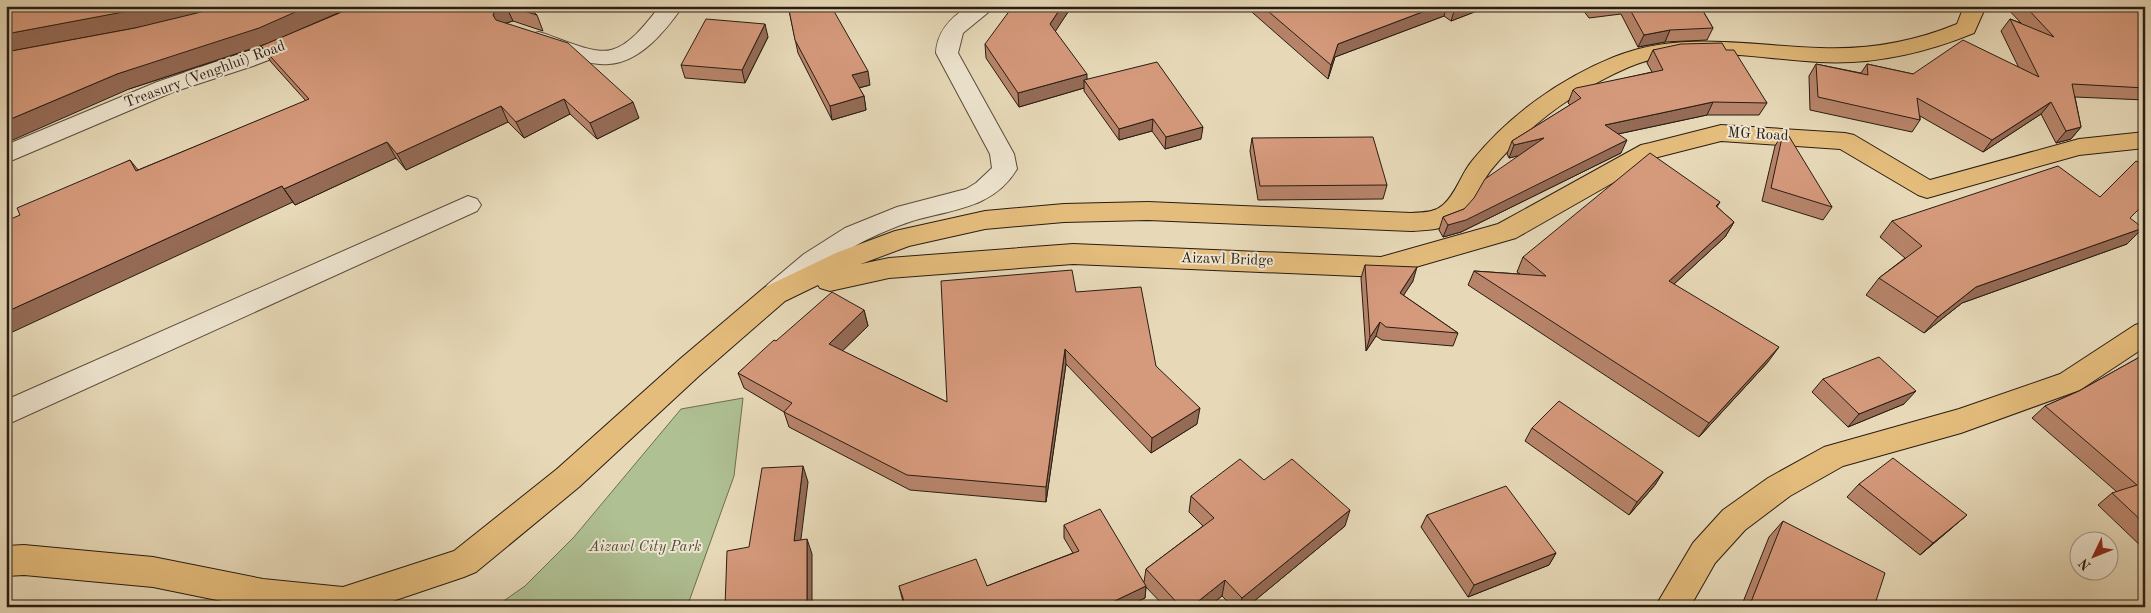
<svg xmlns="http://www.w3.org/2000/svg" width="2151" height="613" viewBox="0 0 2151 613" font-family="'Old Standard TT',serif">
<rect width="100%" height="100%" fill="#e7d9b8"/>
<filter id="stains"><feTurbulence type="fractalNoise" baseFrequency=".004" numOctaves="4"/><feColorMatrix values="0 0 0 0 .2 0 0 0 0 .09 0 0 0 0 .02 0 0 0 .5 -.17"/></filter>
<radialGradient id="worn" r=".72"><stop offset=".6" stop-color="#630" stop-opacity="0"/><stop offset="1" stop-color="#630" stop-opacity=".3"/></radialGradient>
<path fill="#afc093" stroke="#6c6e53" d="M743,398l-9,78 -47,131h-192l30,-21 49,-49 107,-128z"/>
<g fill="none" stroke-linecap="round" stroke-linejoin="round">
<g stroke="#584b3c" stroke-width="2">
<path id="minor" d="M660,6h23c-17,24 -42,56 -74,58 -25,2 -54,-13 -78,-20l-3,-5 3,-5 8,-2c18,5 54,23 72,18 20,-5 37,-29 49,-44z
M969,6h27l-33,27 -5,20 56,101 3,15c-22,37 -60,40 -98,50 -18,5 -36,13 -53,21 -30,15 -54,38 -79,59l-10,3 -10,-3 -4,-7 4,-7 37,-31 41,-26 52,-21 69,-18 10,-6 16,-15 -2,-14 -54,-101c1,-22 15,-36 33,-47z
M300,33l8,2 3,5 -3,5 -55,21 -80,26 -167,71v-18l151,-63z
M468,196l9,3 4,6 -4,6 -471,214v-25z"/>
</g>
<g stroke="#291c13" stroke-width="2">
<path id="major" d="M1964,6h22l-12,27c-49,20 -101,32 -155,29 -61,-3 -131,-20 -190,5 -53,23 -101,58 -138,103 -12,15 -17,39 -33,50 -14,10 -31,10 -47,11l-263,-11 -84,2 -79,7 -76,17 -48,18 28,-6 184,-14 308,13 117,-33 143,-79 9,-2 71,-18 124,8 9,2 76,45 149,-41 66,-7v16l-66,7 -152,43 -9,-3 -78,-46 -119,-8 -63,16 -142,81 -135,39 -308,-13 -184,14 -59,13 -10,-3 -2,-3 -33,16 -85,74 -121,112 -103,85 -12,5 -89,30h-124l-98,-20 -129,-12 -18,1v-30l18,-1 129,12 110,22 80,8 111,-36 103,-82 123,-110 85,-72 71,-34 59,-22 90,-20 79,-7 84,-2 263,11c12,-1 23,0 32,-8 13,-11 18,-31 29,-44 37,-46 88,-82 142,-104 67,-27 137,-11 206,-9 48,2 93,-6 137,-24z
M2145,322v25l-65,43 -119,43 -118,33 -53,30 -45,34 -30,33 -25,44h-35l38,-64 30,-33 45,-32 56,-31 135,-38 101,-35 75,-49z"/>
</g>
<use href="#minor" fill="#efe6d1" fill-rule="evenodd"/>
<use href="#major" fill="#e4bc7c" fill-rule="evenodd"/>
</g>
<path fill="#b7846a" stroke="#291c13" d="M6,6h348l-47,21 49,-21h171l10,9 6,16 -30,-10 -7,2 133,95 -42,21 -27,-25 -46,24 -16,-16 -102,48 -10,-12 -101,47 -2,-3 -273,13 110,-55 8,10 168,-69 -35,-39 -10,-16h1l-133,43z
M1072,6l-17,25 32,48 114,60 -36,10 -13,-18 -33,9 -35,-49v-3l-65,19 -33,-49 -1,-14z
M1245,6h245l-39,15 -7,-5 -109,41 -7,22z
M1580,6h120l13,22 -6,12 -42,2 -27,5 -17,-33 -32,4z
M2005,6h86l3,4 51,-1v91l-70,-3 6,30 -10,12 -15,4 -15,-29 -58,38 -63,-36v4l-8,12 -102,-22 -1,-34 7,-12 45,9 6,-9 46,10 106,-6 -18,-37 9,-12 11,4z
M789,10l81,75 -11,3 5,8 2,14 -34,10 -34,-67z
M768,37l-23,46 -60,-5 -4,-13z
M1653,50h73l41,53 -8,12h-52l-89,19 3,19 -160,79 -18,5 -4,-7 4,-13 21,-8 56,-54 -11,3 -2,-4 5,-13 58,-36 -2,-2 5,-13 79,-18 -5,-9z
M1783,133l49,74 -9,13 -61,-19 13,-55z
M1252,138l135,47 -4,14 -125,1 -8,-49z
M1720,202l-3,5 17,15 -9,15 -51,47 94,78 -69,75 -231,-152 6,-14 46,3 -3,-2 6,-15z
M2130,218l-3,26 -165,59 -38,30 -58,-38 13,-17 26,-20 -25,-21 12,-16z
M1365,265l48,16 -10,14 55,38 -5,13 -71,-6 -6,-4 -10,15 -5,-73z
M1076,292l80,74 41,58 -46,29 -85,-89 -20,138 -136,-12 -121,-63 -5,-15 -40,-24 -6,-15 38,-32 88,-31 4,16 -26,25 105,51z
M2145,354v196l-47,-45 14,-12 5,-1 -85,-74 13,-12 34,-15z
M1823,379l81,25 -56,23 -36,-35z
M1532,428l131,44 -8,13 -26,30 -104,-74z
M1264,480l81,46 -98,81h-14l-11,-11 -14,11h-43l-19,-20 -1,11 -19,9h-221l-3,-9 -3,-12h88l86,-33 -9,-15v-13l80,57 2,-13 57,-43 -14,-14 2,-16z
M1859,484l94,43 -33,28 -73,-58z
M1427,515l129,38 -7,12 -81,32 -47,-70z
M1783,521l91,86h-133l28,-70z"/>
<path fill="#956b56" stroke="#291c13" d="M152,6h76l-82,20 -140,26v-18z
M309,6h45l-85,37 -140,46 -123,54v-22l111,-47z
M503,6h3l7,15 -10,3 -3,7 -7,-16 3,-7z
M1062,6h10l-21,32 -1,-14z
M1438,6h9l-3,10 -109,41 -7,22 3,-14 7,-21z
M1459,6h31l-39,15 4,-13z
M765,24l3,13 -23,46 -3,-13z
M1670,30l-5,12 -27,5 6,-12z
M868,71l2,14 -16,4 -2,-14z
M1087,74v10l-3,-4v8l-65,19 -1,-14z
M864,96l2,14 -34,10 -2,-14z
M564,99l6,15 -46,24 -8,-16z
M633,102l6,16 -42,21 -7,-16z
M1713,102l-6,13 -108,23 6,-13z
M2051,102l-10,12 -58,38 9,-12z
M501,106l7,16 -102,48 -9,-16z
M1153,119l-1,12 -33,9v-11z
M1203,127l-2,12 -36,10 1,-12z
M2081,127l-10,12 -15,4 10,-12z
M1544,138l-5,13 -30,7 5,-13z
M1627,140l-6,13 -160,79 -18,5 5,-12z
M387,142l9,16 -101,47 -11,-16z
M282,186l11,16 -287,133v-23z
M1734,222l-9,15 -64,59 8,-15z
M2143,228l-16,16 -165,59 -38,30 14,-16 38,-30z
M1417,267l-4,14 -17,26 4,-14z
M864,310l4,16 -35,34 -4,-16z
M1380,322l-4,14 -10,15 4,-14z
M1779,347l-11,15 -69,75 10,-14z
M1065,349l1,15 -20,138v-15z
M1916,391l-12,13 -56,23 11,-13z
M1200,408l-3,16 -46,29 1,-15z
M803,466l5,16 -9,73 -5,-14z
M1663,472l-8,13 -26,30 8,-13z
M1350,510l-5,16 -98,81h-7l2,-9z
M1967,515l-14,12 -33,28 13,-12z
M807,539l5,15v53l-5,-2z
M1556,553l-7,12 -81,32 6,-12z
M1225,580l-3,16 -14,11h-17z
M1146,586l-1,12 -19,9h-24z"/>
<path fill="#d5997b" stroke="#291c13" d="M6,6h146l-18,4 -128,24z
M226,6h83l-50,22 -142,46 -111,47v-69l129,-24z
M356,6h147l-7,2 -3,7 3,5 72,23 65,59 -43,21 -26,-24 -48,23 -15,-16 -104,48 -10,-12 -103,47 -2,-3 -276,126v-91l14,-6 -3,-7 113,-48 6,11 173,-72 -48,-53z
M508,6h19l10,9z
M814,6h17l37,65 -16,4 12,21 -34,10 -35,-66 -6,-30z
M1013,6h49l-12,18 37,50 -69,19 -33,-49z
M1262,6h176l-100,38 -7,21z
M1628,6h72l13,22 -43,2 -26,5z
M2025,6h66l3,4 51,-1v43h-4l4,5v31l-73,-4 9,43 -15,4 -15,-29 -59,38 -75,-42 3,22 -102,-23 -2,-33 52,11 -1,-11 46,10 50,-34 76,37 -29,-58 44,18z
M706,19l59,5 -23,46 -61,-5z
M1722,43l4,7h8l33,53 -54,-1 -108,23 22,15 -161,80 -18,5 -5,-8 21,-8 10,-11 11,-19 59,-41 -30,7 -2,-4 69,-43 -8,-8 3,-2 87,-18 -10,-20 28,-6z
M1157,62l46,65 -37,10 -13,-18 -34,10 -35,-49z
M1783,133h4l45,74 -61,-19z
M1373,137l14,48 -127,1 -8,-48z
M1650,153l70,49 -4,4 18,16 -65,59 110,66 -70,76 -235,-152 72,5 -23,-19z
M2136,161l9,4v38l-15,15 13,10 -167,59 -38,30 -59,-39 43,-32 -30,-25 166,-55 42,31z
M1365,265l52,2 -17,26 58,40 -72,-6 -6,-5 -10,15z
M1072,270l4,22 65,-5 15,79 44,42 -48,30 -87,-89 -19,138 -139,-12 -123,-63 8,-9 -54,-30 36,-33 2,1 56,-49 32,18 -35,34 118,58 -6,-121z
M2145,354v170l-33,-31 25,-8 -92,-79 34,-15z
M1879,357l37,34 -57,23 -36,-35z
M1559,401l104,71 -26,30 -105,-74z
M1893,458l74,57 -34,28 -74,-59z
M1240,459l24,21 28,-21 58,51 -108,88 -17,-18 -34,27h-10l-35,-38 68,-51 -23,-22z
M803,466l-9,75 13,-2v66l19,-3v5h-101l2,-56 22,-4 13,-79z
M1506,486l50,67 -82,32 -47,-70z
M1100,509l46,77 -44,21h-196l-7,-21 77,-27 11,27 92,-35 -15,-26z
M1783,521l102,52 -11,34h-125z"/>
<g text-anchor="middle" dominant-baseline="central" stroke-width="4" stroke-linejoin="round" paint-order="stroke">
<g font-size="15" fill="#291c13" stroke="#efe6d1">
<text transform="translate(205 75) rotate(-20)">Treasury (Venghlui) Road</text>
<text transform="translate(1758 135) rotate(3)">MG Road</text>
<text transform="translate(1227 260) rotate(2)">Aizawl Bridge</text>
</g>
<g font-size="15" font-style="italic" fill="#514d39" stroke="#efe6d1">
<text x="645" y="547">Aizawl City Park</text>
</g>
</g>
<rect width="2151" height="613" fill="none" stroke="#e7d9b8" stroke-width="25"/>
<rect x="8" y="8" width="2136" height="598" fill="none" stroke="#291c13" stroke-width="2.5"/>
<rect x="12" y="12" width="2126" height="588" fill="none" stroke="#291c13"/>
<g transform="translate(2094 556) rotate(227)"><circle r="24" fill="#efe6d1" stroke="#a09585"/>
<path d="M0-4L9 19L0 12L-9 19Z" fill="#8f2418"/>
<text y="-8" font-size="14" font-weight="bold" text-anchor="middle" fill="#291c13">N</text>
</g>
<rect width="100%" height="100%" filter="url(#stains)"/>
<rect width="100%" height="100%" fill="url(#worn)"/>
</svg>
